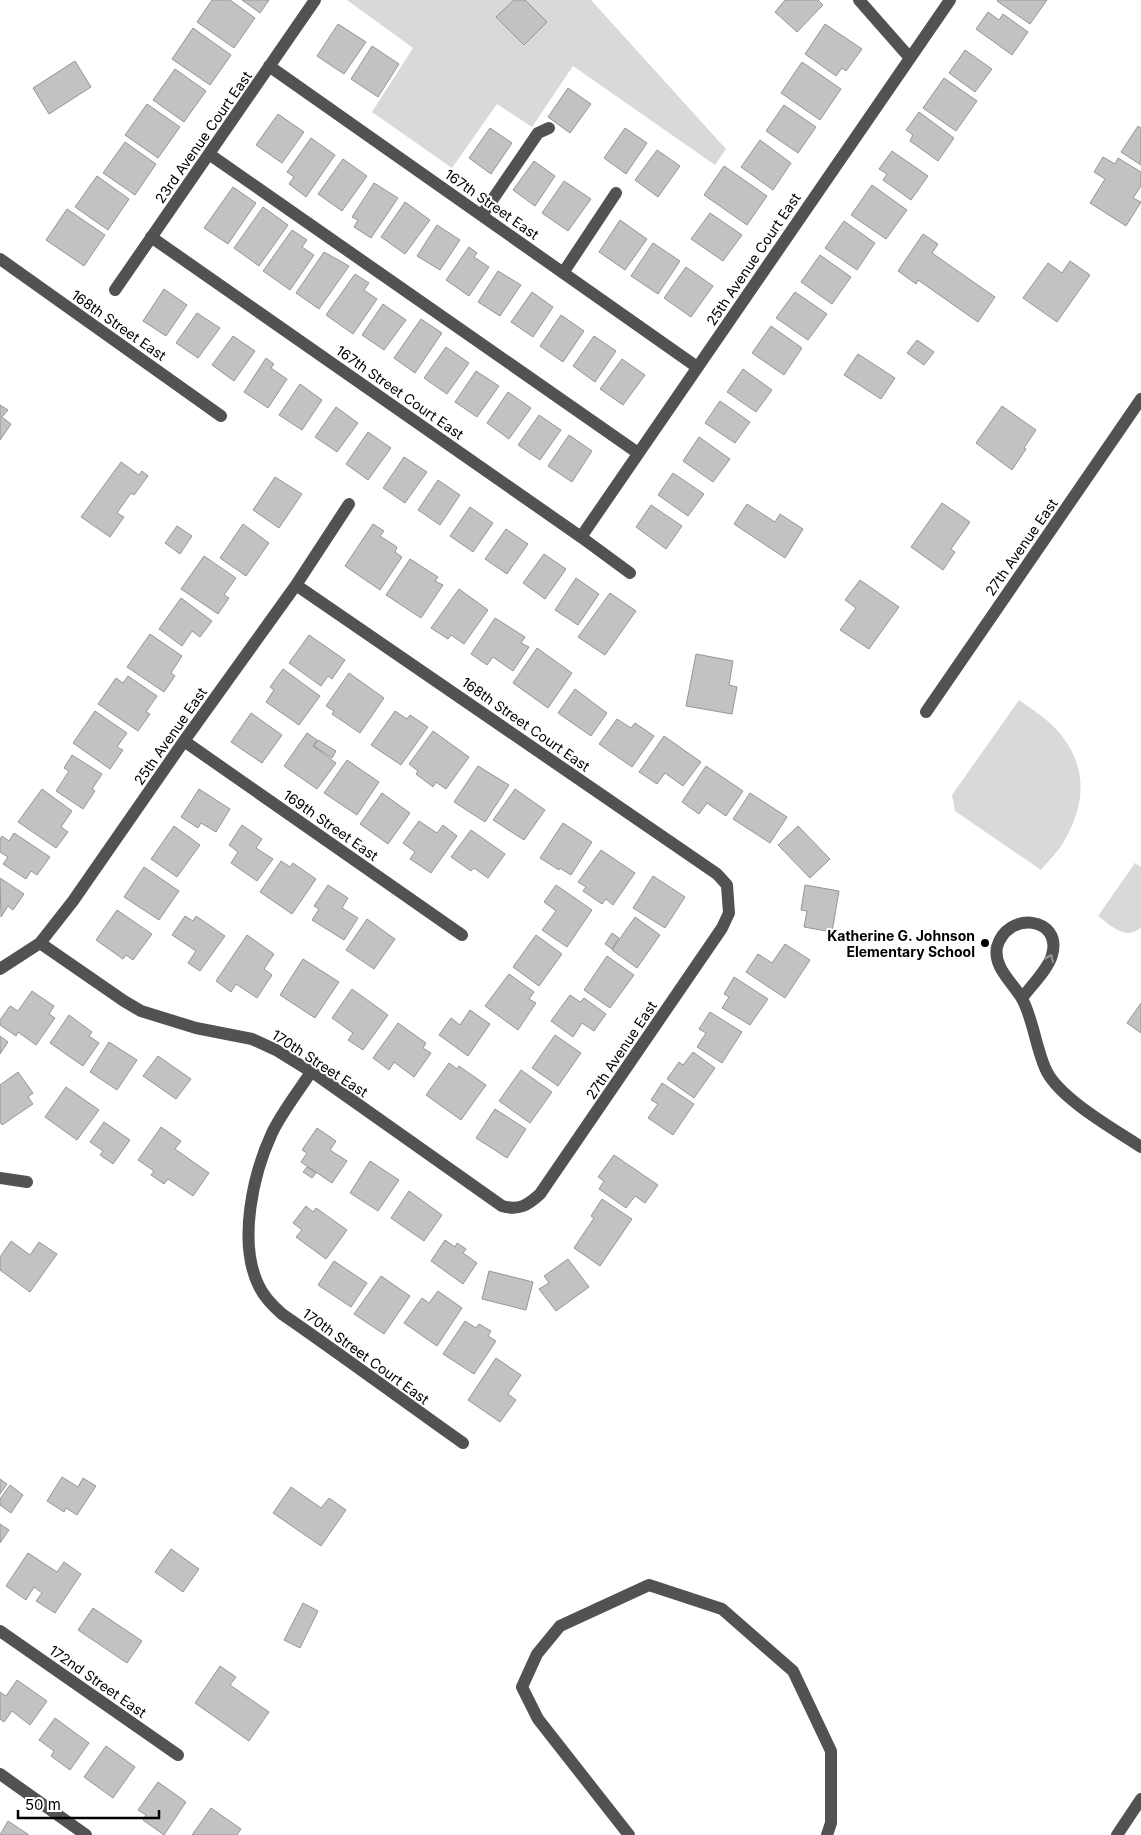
<svg xmlns="http://www.w3.org/2000/svg" width="1141" height="1835" viewBox="0 0 1141 1835" font-family="Inter,sans-serif">
<rect width="100%" height="100%" fill="#fff"/>
<path fill="#d9d9d9" d="M347,0h244l135,149 -11,16 -142,-99 -41,61 -35,-23 -45,64 -80,-56 41,-64z
M1019,700c11,8 24,16 33,25 36,35 36,77 11,118 -6,10 -15,18 -22,27l-86,-59 -3,-16z
M1135,863l6,4v60c-14,15 -31,-2 -43,-11z"/>
<path fill="#c2c2c2" stroke="#969696" d="M212,0h18l25,18 -21,30 -37,-26z
M242,0h27l-9,13z
M514,0h11l22,22 -23,23 -28,-28z
M785,0h33l5,5 -26,27 -22,-20z
M998,0h49l-17,24 -33,-23z
M988,12l11,8 4,-6 25,18 -16,23 -36,-26z
M338,24l28,18 -22,32 -27,-18z
M825,24l37,25 -16,22 -4,-3 -6,8 -31,-22z
M193,28l38,27 -21,30 -38,-26z
M372,46l27,18 -21,33 -27,-18z
M965,50l27,19 -17,23 -26,-19z
M75,61l16,26 -42,27 -16,-26z
M802,62l39,27 -21,31 -39,-27z
M175,69l31,22 -22,31 -31,-22z
M944,78l33,23 -21,30 -33,-23z
M568,88l23,16 -21,29 -22,-16z
M147,104l33,23 -22,31 -33,-23z
M784,105l32,22 -18,26 -32,-22z
M919,112l35,26 -16,23 -28,-20 3,-6 -7,-5z
M278,114l26,18 -22,31 -26,-18z
M1138,126l3,2v37l-20,-13z
M490,128l22,15 -21,31 -22,-16z
M625,128l22,15 -21,31 -22,-16z
M311,138l24,17 -29,42 -17,-13 5,-7 -7,-5z
M760,140l31,23 -18,27 -32,-23z
M125,142l31,22 -21,31 -32,-22z
M657,150l23,16 -22,31 -23,-17z
M892,151l36,25 -17,24 -28,-20 4,-6 -8,-5z
M1103,157l12,7 3,-6 23,14v14l-8,12 8,4 -15,24 -36,-23 15,-24 -11,-7z
M343,159l24,17 -25,35 -24,-17z
M534,161l21,15 -20,30 -22,-16z
M724,166l43,30 -20,29 -43,-30z
M97,176l32,23 -21,31 -33,-23z
M564,181l27,18 -23,32 -26,-18z
M374,183l24,15 -27,40 -17,-11 4,-7 -6,-3z
M872,185l35,25 -21,29 -35,-24z
M233,187l23,16 -28,41 -24,-16z
M405,202l25,18 -25,34 -24,-17z
M263,207l25,18 -29,41 -25,-18z
M67,209l38,26 -21,31 -38,-26z
M710,213l32,22 -19,26 -32,-22z
M620,220l27,19 -22,31 -26,-18z
M844,221l31,22 -18,27 -32,-22z
M437,225l23,15 -20,30 -23,-14z
M292,230l15,10 -5,7 12,8 -24,35 -27,-19z
M923,234l15,10 -6,9 63,44 -17,25 -60,-42 -2,4 -18,-13z
M653,243l27,18 -22,33 -27,-18z
M469,247l8,6 -3,4 15,10 -20,29 -23,-16z
M324,252l25,14 -30,43 -23,-16z
M820,255l31,22 -19,27 -31,-22z
M1070,261l20,14 -33,47 -34,-24 25,-35 14,10z
M686,267l27,19 -22,31 -27,-19z
M498,271l23,14 -21,31 -22,-14z
M355,274l14,9 -5,7 13,9 -24,35 -27,-19z
M164,289l23,16 -21,31 -23,-15z
M532,292l21,15 -20,30 -22,-15z
M795,292l32,22 -19,26 -32,-22z
M383,304l23,16 -22,30 -22,-15z
M197,313l23,15 -22,30 -22,-15z
M561,315l23,16 -21,31 -23,-16z
M421,319l21,14 -27,40 -21,-15z
M771,326l31,22 -18,27 -32,-22z
M233,336l22,15 -21,30 -22,-16z
M594,336l22,15 -21,31 -22,-16z
M917,340l17,12 -10,13 -17,-12z
M446,347l23,16 -22,31 -23,-16z
M858,354l37,24 -14,21 -37,-24z
M266,358l8,6 -3,4 16,11 -19,29 -24,-16z
M622,359l23,16 -22,30 -23,-16z
M743,369l29,21 -16,22 -29,-20z
M476,371l23,15 -22,31 -22,-15z
M300,384l22,16 -20,30 -23,-15z
M508,392l23,16 -22,31 -22,-16z
M720,401l30,21 -15,21 -30,-20z
M0,405l8,5 -6,7 9,7 -11,16z
M1002,406l34,24 -12,18 2,1 -14,21 -36,-27z
M336,407l22,16 -21,29 -22,-15z
M539,415l22,15 -21,30 -22,-15z
M368,432l23,16 -23,32 -22,-16z
M569,435l23,16 -20,31 -24,-16z
M699,437l31,22 -17,23 -30,-21z
M404,457l23,15 -22,31 -22,-15z
M121,462l18,13 3,-4 6,5 -14,19 -3,-2 -14,20 7,4 -14,20 -29,-20z
M673,473l31,21 -16,22 -30,-21z
M275,477l27,17 -23,34 -26,-18z
M438,480l22,15 -20,30 -22,-15z
M942,503l28,19 -19,27 4,3 -12,18 -32,-23z
M747,504l28,18 5,-8 23,15 -18,29 -51,-34z
M651,505l31,21 -16,23 -30,-22z
M470,507l23,16 -20,29 -23,-16z
M243,524l26,19 -23,33 -26,-18z
M373,524l11,7 -4,5 17,11 -2,5 7,5 -22,33 -35,-24z
M177,526l15,10 -12,18 -15,-11z
M506,529l22,15 -21,30 -22,-15z
M544,554l22,15 -21,30 -22,-16z
M204,556l32,22 -12,17 5,3 -11,16 -37,-25z
M410,559l28,18 -3,4 8,4 -22,33 -35,-23z
M576,578l23,16 -21,31 -23,-15z
M860,580l39,27 -30,42 -29,-19 16,-22 -11,-8z
M459,589l29,21 -24,34 -13,-9 -3,4 -17,-11z
M610,593l26,18 -31,44 -27,-18z
M181,598l31,23 -12,16 -8,-6 -10,15 -23,-17z
M495,618l30,19 -4,6 8,4 -16,24 -20,-14 -6,8 -16,-11z
M150,634l32,22 -11,17 4,3 -11,16 -37,-25z
M309,635l36,25 -13,19 -4,-3 -7,10 -32,-23z
M537,648l35,25 -24,35 -35,-25z
M696,654l37,7 -4,24 8,2 -5,27 -46,-8z
M283,669l37,27 -21,29 -33,-23 8,-12 -4,-3z
M349,673l35,25 -24,35 -28,-19 2,-3 -8,-5z
M128,676l29,20 -11,16 4,2 -12,17 -40,-27 18,-26 7,5z
M575,689l32,24 -16,23 -33,-23z
M95,711l32,22 -10,14 6,3 -13,19 -37,-26z
M395,711l12,8 3,-4 18,12 -27,38 -30,-20z
M251,713l31,22 -20,28 -31,-21z
M617,719l14,9 4,-5 19,13 -22,31 -33,-23z
M433,731l36,26 -23,32 -10,-7 -3,5 -17,-13 2,-3 -9,-7z
M307,733l10,7 -4,6 23,17 -19,26 -33,-23z
M664,736l37,26 -18,24 -18,-13 -8,11 -18,-12z
M318,740l18,11 -4,7 -18,-12z
M72,755l30,19 -10,15 3,2 -12,18 -27,-18 13,-20 -5,-3z
M347,760l32,22 -22,33 -33,-22z
M478,766l31,19 -24,37 -31,-20z
M706,766l37,25 -17,25 -19,-13 -8,11 -17,-12z
M42,789l30,22 -11,16 7,5 -12,16 -38,-26z
M199,789l31,20 -14,23 -15,-9 -3,5 -17,-11z
M515,789l30,21 -21,30 -31,-20z
M382,793l28,20 -22,31 -28,-20z
M750,793l37,24 -17,26 -37,-24z
M419,821l18,12 6,-8 14,11 -26,37 -21,-14 5,-7 -12,-9z
M563,823l29,19 -21,33 -11,-7 -1,2 -19,-12z
M242,825l20,14 -6,9 17,11 -16,22 -26,-18 7,-11 -9,-7z
M174,826l26,19 -23,32 -26,-18z
M798,826l32,33 -20,19 -32,-33z
M471,830l34,24 -17,24 -14,-10 -3,3 -20,-14z
M14,833l36,24 -13,18 -6,-4 -5,8 -23,-15 5,-7 -8,-5v-13l2,-3 7,5z
M601,850l34,23 -22,32 -7,-6 -4,5 -19,-13 3,-4 -8,-5z
M281,861l9,6 3,-4 23,16 -24,35 -32,-22z
M144,867l35,24 -20,29 -35,-23z
M653,876l32,21 -20,31 -32,-20z
M0,878l24,16 -11,16 -5,-4 -7,11z
M328,885l20,13 -6,10 16,10 -14,22 -32,-20 7,-11 -5,-3z
M556,885l36,25 -25,37 -25,-17 14,-19 -12,-9z
M805,885l34,6 -7,41 -28,-5 3,-16 -6,-1z
M117,910l35,24 -19,26 -7,-5 -3,4 -27,-19z
M185,916l8,5 3,-5 29,20 -25,35 -12,-8 8,-12 -24,-16z
M635,917l25,18 -23,33 -25,-18z
M367,919l28,20 -21,30 -28,-19z
M612,933l7,5 -7,11 -7,-5z
M247,935l27,19 -10,15 8,6 -15,23 -21,-14 -5,8 -15,-11z
M536,935l26,19 -23,32 -26,-19z
M785,944l25,16 -25,38 -39,-26 12,-18 14,9z
M607,956l27,19 -24,33 -26,-18z
M303,959l36,23 -24,36 -35,-23z
M509,974l25,18 -5,7 7,4 -18,27 -33,-24z
M734,977l34,22 -18,26 -28,-17 7,-11 -5,-3z
M352,989l36,26 -25,35 -15,-10 5,-7 -21,-15z
M32,991l22,15 -5,8 6,4 -19,27 -18,-13 -2,4 -16,-11v-5l10,-14 8,5z
M570,995l10,7 4,-4 22,16 -12,17 -12,-8 -9,14 -22,-16z
M1141,1003v30l-14,-10z
M470,1010l20,14 -22,32 -29,-21 12,-17 9,7z
M710,1012l32,20 -20,31 -25,-16 9,-14 -7,-4z
M69,1015l23,17 -3,4 10,7 -16,23 -33,-23z
M398,1023l28,20 -3,5 8,5 -17,24 -20,-15 -5,8 -16,-12z
M555,1035l26,18 -23,33 -26,-18z
M0,1036l8,6 -8,12z
M109,1042l28,18 -20,30 -27,-18z
M693,1052l22,16 -21,30 -27,-19 12,-17 4,3z
M158,1056l33,23 -15,20 -33,-23z
M449,1063l8,6 2,-3 27,19 -25,35 -35,-25z
M521,1070l31,22 -22,31 -31,-22z
M18,1072l15,21 -5,4 5,7 -31,21 -2,-3v-37z
M662,1083l32,21 -21,31 -25,-17 10,-14 -7,-4z
M66,1087l33,23 -22,30 -32,-23z
M495,1109l31,20 -19,29 -31,-20z
M104,1122l26,18 -17,24 -13,-9 3,-4 -13,-9z
M161,1127l20,14 -6,8 34,24 -16,23 -25,-17 -4,5 -13,-9 3,-4 -16,-11z
M317,1128l19,13 -6,9 17,11 -15,22 -31,-21 6,-9 -5,-3z
M614,1155l44,30 -13,18 -10,-7 -9,12 -27,-19 5,-8 -6,-4z
M370,1161l29,19 -21,31 -28,-18z
M307,1167l9,6 -4,5 -9,-6z
M409,1191l33,24 -18,26 -33,-23z
M602,1199l30,20 -32,47 -26,-18 20,-30 -3,-2z
M306,1206l7,6 3,-4 31,22 -21,29 -30,-22 6,-7 -9,-7z
M445,1240l10,7 2,-4 9,6 -3,4 14,10 -14,21 -32,-23z
M11,1241l19,14 9,-13 18,12 -27,38 -30,-22v-13z
M568,1259l21,28 -33,24 -17,-22 10,-6 -5,-7z
M334,1261l33,22 -16,24 -33,-22z
M489,1271l44,11 -7,28 -44,-11z
M381,1276l29,20 -26,38 -30,-20z
M438,1291l24,17 -25,38 -33,-23 18,-25 7,5z
M465,1321l11,7 3,-4 12,7 -3,5 8,5 -22,33 -31,-20z
M496,1358l25,17 -13,19 8,6 -16,22 -32,-22z
M62,1477l16,10 5,-9 13,8 -19,29 -11,-7 -2,4 -17,-11z
M0,1479l7,5 -7,10z
M10,1485l13,10 -12,18 -11,-8v-6z
M291,1487l30,21 8,-10 17,12 -25,36 -48,-33z
M0,1524l9,6 -9,13z
M171,1549l28,20 -16,23 -28,-20z
M28,1553l29,19 7,-10 17,12 -26,39 -19,-12 6,-8 -8,-6 -8,13 -20,-14z
M303,1603l15,8 -18,37 -16,-8z
M93,1608l49,33 -15,22 -49,-33z
M220,1666l16,11 -6,8 39,27 -20,29 -54,-38z
M17,1680l30,21 -17,24 -18,-14 -8,11 -4,-3v-27l6,4z
M55,1718l34,25 -19,27 -19,-14 3,-5 -15,-11z
M106,1746l29,21 -22,31 -29,-21z
M158,1782l28,20 -22,33 -21,-15 3,-5 -8,-5z
M211,1808l30,21 -4,6h-45z
M8,1821l21,14h-29z"/>
<g fill="none" stroke-linecap="round" stroke-linejoin="round">
<path stroke="#525252" stroke-width="12" d="M859,0l51,58
M269,66l428,301
M209,154l429,299
M482,215l56,-82 11,-5
M151,237l430,300 49,36
M0,259l221,157
M563,273l53,-80
M115,290l200,-290
M581,537l369,-537
M926,712l215,-313
M184,741l278,194
M40,943l84,58 17,10 55,17 56,11 24,11 42,26 184,130c17,5 26,-1 38,-12l182,-266 7,-15 -2,-28 -10,-11 -421,-289
M0,969l40,-26 33,-42 111,-160 112,-156 53,-81
M1022,998c9,-12 27,-30 30,-43 11,-38 -45,-45 -55,-8 -4,20 15,35 24,50 12,19 15,54 26,75 15,28 67,57 94,75
M311,1072c-13,20 -29,40 -39,61 -19,41 -34,108 -14,151 5,12 15,22 24,30 61,42 120,86 181,129
M0,1178l27,4
M0,1631l178,124
M0,1774l86,61
M629,1835l-91,-116 -16,-32 15,-33 23,-28 89,-41 73,24 71,62 38,80v72l-4,12
M1117,1835l24,-36"/>
</g>
<defs><path id="oneway-chevron" d="M-2-3.5L2.5 0L-2 3.5" fill="none" stroke-width="1.6" stroke-linecap="round" stroke-linejoin="round" transform="scale(1.25)"/></defs>
<use stroke="#979797" href="#oneway-chevron" transform="translate(1050 958) rotate(-66)"/>
<circle fill="#000" stroke="#fff" stroke-width="2" cx="985" cy="943" r="5"/>
<g text-anchor="middle" dominant-baseline="central" stroke-width="4" stroke-linejoin="round" paint-order="stroke">
<g font-size="14" fill="#000" stroke="#fff">
<text transform="translate(203 137) rotate(-55)">23rd Avenue Court East</text>
<text transform="translate(492 204) rotate(35)">167th Street East</text>
<text transform="translate(753 259) rotate(-56)">25th Avenue Court East</text>
<text transform="translate(119 325) rotate(35)">168th Street East</text>
<text transform="translate(400 392) rotate(35)">167th Street Court East</text>
<text transform="translate(1021 547) rotate(-55)">27th Avenue East</text>
<text transform="translate(526 724) rotate(35)">168th Street Court East</text>
<text transform="translate(170 736) rotate(-55)">25th Avenue East</text>
<text transform="translate(331 825) rotate(35)">169th Street East</text>
<text transform="translate(621 1050) rotate(-56)">27th Avenue East</text>
<text transform="translate(320 1063) rotate(33)">170th Street East</text>
<text transform="translate(366 1356) rotate(36)">170th Street Court East</text>
<text transform="translate(98 1681) rotate(35)">172nd Street East</text>
</g>
<g font-size="14" font-weight="bold" fill="#000" stroke="#fff" text-anchor="end">
<text x="975" y="935">Katherine G. Johnson<tspan x="975" dy="16">Elementary School</tspan></text>
</g>
</g>
<path d="M18 1810v8h141v-8" fill="none" stroke="#000000" stroke-width="2.5"/>
<text x="25" y="1810" font-size="15" fill="#000000" stroke="#ffffff" stroke-width="4" paint-order="stroke">50 m</text>
</svg>
